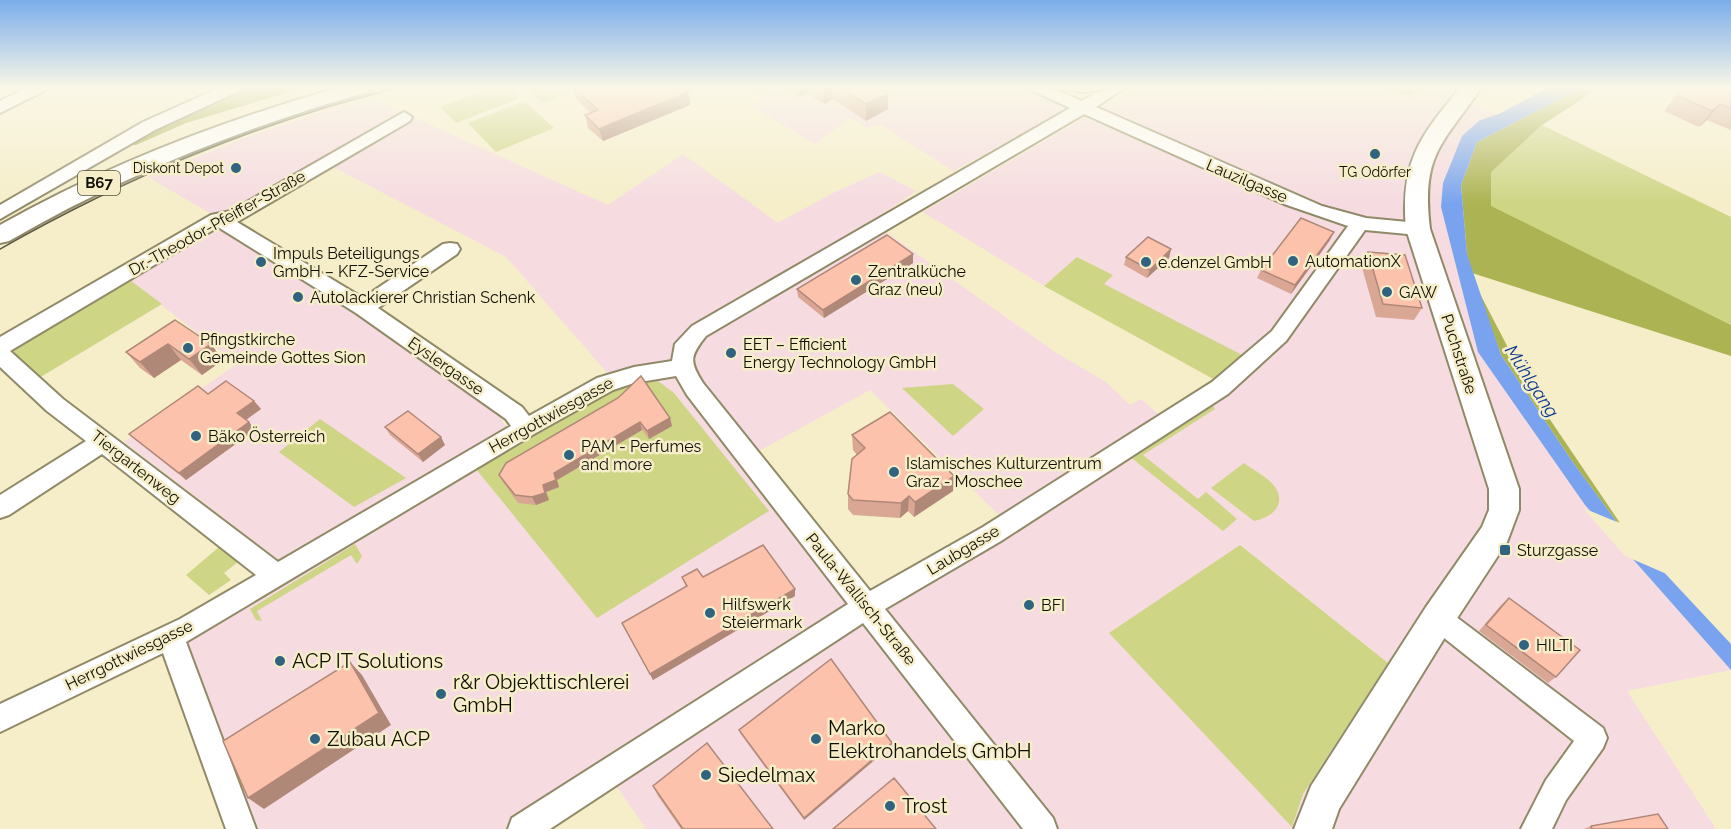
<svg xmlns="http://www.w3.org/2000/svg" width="1731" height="829" viewBox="0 0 1731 829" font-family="Raleway,sans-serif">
<rect width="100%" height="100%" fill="#f5eec9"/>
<path fill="#f6dbe1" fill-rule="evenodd" d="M745,88h282l40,19 -1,3 -113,61 -73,-47 -12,4 -18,-10 -35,26 -64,-38 13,-8z
M1135,88h347l-12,16 29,10 -19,6 -18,16 -21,71 37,145 107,153 146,165 -104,21 89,138h-1070l-38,-55 -85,55h-282l-70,-192 105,-62 3,-15 -155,-118 113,-78 -110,-86 82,-48 15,-2 128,83 146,101 7,14 105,-50 -104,-119 -186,-97 -95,52 -12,3 -65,-38 97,-39 82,-28 46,-11 235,106 75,-51 95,69 57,-31 45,-20 36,19 -44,30 14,11 169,120 51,30 24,23 11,-6 22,19 31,-4 66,-49 -157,-81 9,-9 -34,-18 -34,29 -121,-74zM870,390l132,128 -131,78 -116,-143zM1240,545l148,118 -85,131z"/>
<path fill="#ced584" d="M374,88h31l-76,19 -85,29 -103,41 -6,-6 184,-68z
M491,88h19l10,10 -64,25 -16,-16z
M526,88h44l3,3 -30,12z
M524,101l30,27 -58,24 -28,-29z
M1542,125l189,92v108l-240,-118 -1,-35z
M1077,257l36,18 -9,9 144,74 -31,23 -173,-95z
M127,278l35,26 -123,74 -29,-24 4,-9z
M658,381l16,12 95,118 -172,107 -121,-149 134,-78 21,-8z
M953,384l31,25 -31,27 -51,-48z
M1211,403l4,6 -72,46 55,44 8,-7 31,27 -14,12 -94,-75z
M320,419l86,59 -52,29 -75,-55z
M1244,463c9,7 25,15 31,24 12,18 -4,31 -21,34l-43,-33z
M225,542l18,16 -19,15 7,7 -22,15 -23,-20z
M355,544l7,12 -5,8 -6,-9 -94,56 5,10 -6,-1 -6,-11z
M1240,545l148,118 -85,131 -11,33 -183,-194z"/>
<path fill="#acb352" d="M246,88h56l-116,35 -50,22h-12z
M1581,88l15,2 -54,35 -51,47v34l240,119v31l-259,-83 -5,-19 -6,-69 16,-43z
M1477,288l53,102 90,133 -4,-2 -44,-60 -71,-106z"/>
<path fill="#79a3ef" d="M1547,88h34l-104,54 -16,43 6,69 34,101 71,106 44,60 115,123v26l-146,-165 -107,-153 -37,-145 2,-24 19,-47 18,-16 19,-6z"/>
<path fill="#f5eec9" d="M1583,508l39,16 47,51 -44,-19z"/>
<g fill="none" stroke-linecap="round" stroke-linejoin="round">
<g stroke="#908a68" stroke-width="4">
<path id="minor" d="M26,88h20l-2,3 -44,22v-12z
M219,88h22l-2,3 -84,39 -155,89v-14l143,-83z
M1031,88h21l30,13 22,-13h20l-28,19 226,99 44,12 52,5 7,2 3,4 -3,4 -7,2 -53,-5 -79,111 -58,53 -227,147 -116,68 168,209 4,11h-34l-160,-206 -313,206h-42l4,-11 336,-214 -161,-209 -11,-19 -42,7 -21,7 -79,44 -348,208 70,187h-30l-63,-176 -163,79v-28l180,-85 76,-44 -154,-121 -93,61 -9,3v-23l86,-54 -39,-30 -47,-44v-30l211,-122 20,-4 173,-99 8,5 -2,4 -173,101 126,76 80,-54 7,-1 7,1 3,5 -3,5 -79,54 144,99 7,9 68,-38 37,-11 38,-6 3,-17 17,-18 378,-218 -37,-17zM1084,114l200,90 64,22 -76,105 -60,51 -229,145 -113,64 -167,-208c-14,-22 -13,-27 3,-47zM218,227l138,86 150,106 5,7 -233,136 -215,-163 -53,-48z
M1438,606l9,4 156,118 4,10 -4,10 -37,52 -14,29h-31l25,-49 28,-39 -145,-115 -4,-8 4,-8z"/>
</g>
<g stroke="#908a68" stroke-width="4">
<path id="major" d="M338,88h33l-3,4c-126,36 -245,83 -359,149l-9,2v-18c107,-60 220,-104 338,-137z
M1460,88h21c-39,57 -60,66 -51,141l89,260v21l-12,32 -57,87 -111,180 -7,20h-38l17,-43 115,-179 56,-80 7,-17v-21l-83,-260c-6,-66 13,-92 54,-141z"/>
</g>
<use href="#minor" fill="#fff" fill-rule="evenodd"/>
<use href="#major" fill="#fff" fill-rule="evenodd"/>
<path stroke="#5e5a46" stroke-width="1.5" d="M1047,88l37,5 32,-5
M0,249c127,-72 254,-125 396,-161"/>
</g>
<path fill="#d9a794" d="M573,88h110l5,4 2,13 -87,36 -15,-13 -3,-13 6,-2 -15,-14z
M784,88h96l8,21 -22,12 -33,-22 -9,5 -17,-11 -8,4z
M1386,88h33l-7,9 -26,-8z
M1731,88v42l-24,-10 -8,7 -35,-16 12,-16z
M1330,240l-39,54 -34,-16 4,-8z
M1171,249l-2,9 -22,20 -23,-13 2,-8z
M1368,252l54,56 -8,12 -38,-3 -15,-53z
M913,254v9l-89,55 -26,-21 -1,-8z
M175,320l48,40 -21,15 -21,-15 -27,18 -14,-10 -14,-16z
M208,394l46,7 7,8 -15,11 9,10 -69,50 -49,-39 -8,-7z
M618,398l52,20 2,8 -23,13 -7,-9 -85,50 2,7 -13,5 3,8 -13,5 -18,-2 -15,-21 -4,-7z
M385,427l60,18 -22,17 -33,-27z
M852,435l102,41 -1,15 -39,26 -6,-6 -8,7 -47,-3 -5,-6v-15l9,-39 -4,-5z
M682,577h21l92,12v7l-142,84 -31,-57 64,-36z
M1509,598l47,79 -8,6 -69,-52 22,-26z
M739,730l153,13 -1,3 -87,74 -64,-87z
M653,786l120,43h-92l-23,-33z
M1591,826l77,3h-84z"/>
<path fill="#b08878" d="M798,88h9v5l-8,4z
M823,88h10v11l-9,5z
M688,92l2,13 -87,36 -4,-12z
M888,93v16l-22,12v-17z
M1720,104l-13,16 -8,7 13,-16z
M1334,232l-4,8 -39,54 4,-9z
M1171,249l-2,9 -22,20 3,-8z
M913,254v9l-89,55 -1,-8z
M168,344l13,16 -27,18 -14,-16z
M211,344l12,16 -21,15 -13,-16z
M254,401l7,8 -17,12 -7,-8z
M670,418l2,8 -23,13 -2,-8z
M249,422l6,8 -69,50 -7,-7z
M640,422l2,8 -85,50 2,7 -13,5 3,8 -13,5 -4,-8 22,-24z
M441,437l4,8 -22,17 -5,-8z
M954,476l-1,15 -39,26 1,-15z
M909,496l-1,15 -8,7 1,-15z
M795,589v7l-142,84 -3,-6z
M350,662l12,13 29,50 -127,84 -16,-11z
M892,743l-1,3 -87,74v-2z"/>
<path fill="#fcc2ac" stroke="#b08878" stroke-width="1.5" d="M574,88h109l5,4 -89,37 -14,-14 13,-5z
M840,88h40l8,5 -22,11z
M1398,88h20l-4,5z
M1685,88h46v20l-11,-4 -8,7 -36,-16z
M1301,218l33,14 -39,53 -34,-15z
M887,235l26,19 -90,56 -26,-21z
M1148,237l23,12 -21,21 -24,-13z
M1368,252l37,3 17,53 -39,-4z
M175,320l36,24 -22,15 -21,-15 -28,18 -14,-10z
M641,376l29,42 -23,13 -7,-9 -86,51 2,7 -13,5 2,8 -13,4 -17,-2 -16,-20 7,-12 112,-65z
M226,381l28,20 -17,12 12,9 -70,51 -50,-39 69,-48 10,8z
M408,411l33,26 -23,17 -33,-27z
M890,412l64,64 -39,26 -6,-6 -8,7 -48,-3 -5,-6 4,-35 13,-11 -13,-13z
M763,545l32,44 -145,85 -28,-51 65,-37 -5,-9 15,-8 6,8z
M1509,598l71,52 -24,27 -70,-52z
M831,659l61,84 -88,75 -65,-88z
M350,662l29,51 -131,85 -25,-57z
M707,743l66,86h-90l-30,-43z
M894,778l42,51h-103z
M1658,814l10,15h-76l-1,-3z"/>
<linearGradient id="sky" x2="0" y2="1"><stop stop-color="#7badeb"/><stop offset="0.43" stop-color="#faf7e7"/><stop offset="1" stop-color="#faf7e7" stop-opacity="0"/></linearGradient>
<rect width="1731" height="204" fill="url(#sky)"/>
<g fill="#2f6380" stroke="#f5eec9" stroke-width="2">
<circle cx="1375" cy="154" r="6"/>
<circle cx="236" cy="168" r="6"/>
<circle cx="1293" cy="261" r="6"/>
<circle cx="261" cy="262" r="6"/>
<circle cx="1146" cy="262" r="6"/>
<circle cx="856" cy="280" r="6"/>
<circle cx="1387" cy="292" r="6"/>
<circle cx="298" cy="297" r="6"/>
<circle cx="188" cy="348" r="6"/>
<circle cx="731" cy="353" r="6"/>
<circle cx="196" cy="436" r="6"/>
<circle cx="569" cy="455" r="6"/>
<circle cx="894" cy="472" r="6"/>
<rect x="1499" y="544" width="12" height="12" rx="3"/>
<circle cx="1029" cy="605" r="6"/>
<circle cx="710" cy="613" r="6"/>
<circle cx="1524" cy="645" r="6"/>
<circle cx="280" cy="661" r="6"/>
<circle cx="441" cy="694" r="6"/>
<circle cx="315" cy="739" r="6"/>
<circle cx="816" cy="739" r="6"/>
<circle cx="706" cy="775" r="6"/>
<circle cx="890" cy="806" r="6"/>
</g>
<g text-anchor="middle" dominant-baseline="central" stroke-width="5" stroke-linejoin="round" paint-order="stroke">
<g font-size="14" fill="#110e03" stroke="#f5eec9" text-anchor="end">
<text x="224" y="168">Diskont Depot</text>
<text x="1375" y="172" text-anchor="middle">TG Odörfer</text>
</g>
<rect fill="#f5eec9" stroke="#55513e" stroke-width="1.5" x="78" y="171" width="42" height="24" rx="4.5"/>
<g font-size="15" font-weight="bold" fill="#110e03">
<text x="99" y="183">B67</text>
</g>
<g font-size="16" fill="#110e03" stroke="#f5eec9">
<text transform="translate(1247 181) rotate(23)">Lauzilgasse</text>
<text transform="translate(217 223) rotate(-29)">Dr.-Theodor-Pfeiffer-Straße</text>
<text transform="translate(1459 354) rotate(72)">Puchstraße</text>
<text transform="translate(446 366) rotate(35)">Eyslergasse</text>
<text transform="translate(551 415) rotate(-29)">Herrgottwiesgasse</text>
<text transform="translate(136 467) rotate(38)">Tiergartenweg</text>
<text transform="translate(963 550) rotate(-31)">Laubgasse</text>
<text transform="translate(861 599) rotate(51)">Paula-Wallisch-Straße</text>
<text transform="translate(129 655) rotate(-26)">Herrgottwiesgasse</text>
</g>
<g font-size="16" fill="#110e03" stroke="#f5eec9" text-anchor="start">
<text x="273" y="253">Impuls Beteiligungs<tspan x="273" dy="18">GmbH – KFZ-Service</tspan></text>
<text x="1305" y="261">AutomationX</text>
<text x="1158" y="262">e.denzel GmbH</text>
<text x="868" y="271">Zentralküche<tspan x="868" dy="18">Graz (neu)</tspan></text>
<text x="1399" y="292">GAW</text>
<text x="310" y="297">Autolackierer Christian Schenk</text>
<text x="200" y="339">Pfingstkirche<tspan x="200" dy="18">Gemeinde Gottes Sion</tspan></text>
<text x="743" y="344">EET – Efficient<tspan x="743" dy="18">Energy Technology GmbH</tspan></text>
<text x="208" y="436">Bäko Österreich</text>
<text x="581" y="446">PAM - Perfumes<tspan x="581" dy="18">and more</tspan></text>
<text x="906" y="463">Islamisches Kulturzentrum<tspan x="906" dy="18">Graz - Moschee</tspan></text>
<text x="1517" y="550">Sturzgasse</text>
<text x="722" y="604">Hilfswerk<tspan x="722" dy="18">Steiermark</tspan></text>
<text x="1041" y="605">BFI</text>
<text x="1536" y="645">HILTI</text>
</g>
<g font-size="18" font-style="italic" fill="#0d3a91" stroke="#f5eec9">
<text transform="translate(1532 381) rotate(57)">Mühlgang</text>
</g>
<g font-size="20" fill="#110e03" stroke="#f5eec9" text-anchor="start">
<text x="292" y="661">ACP IT Solutions</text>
<text x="453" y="682">r&amp;r Objekttischlerei<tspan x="453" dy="23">GmbH</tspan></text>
<text x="828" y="728">Marko<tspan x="828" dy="23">Elektrohandels GmbH</tspan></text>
<text x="327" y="739">Zubau ACP</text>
<text x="718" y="775">Siedelmax</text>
<text x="902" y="806">Trost</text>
</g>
</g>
</svg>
